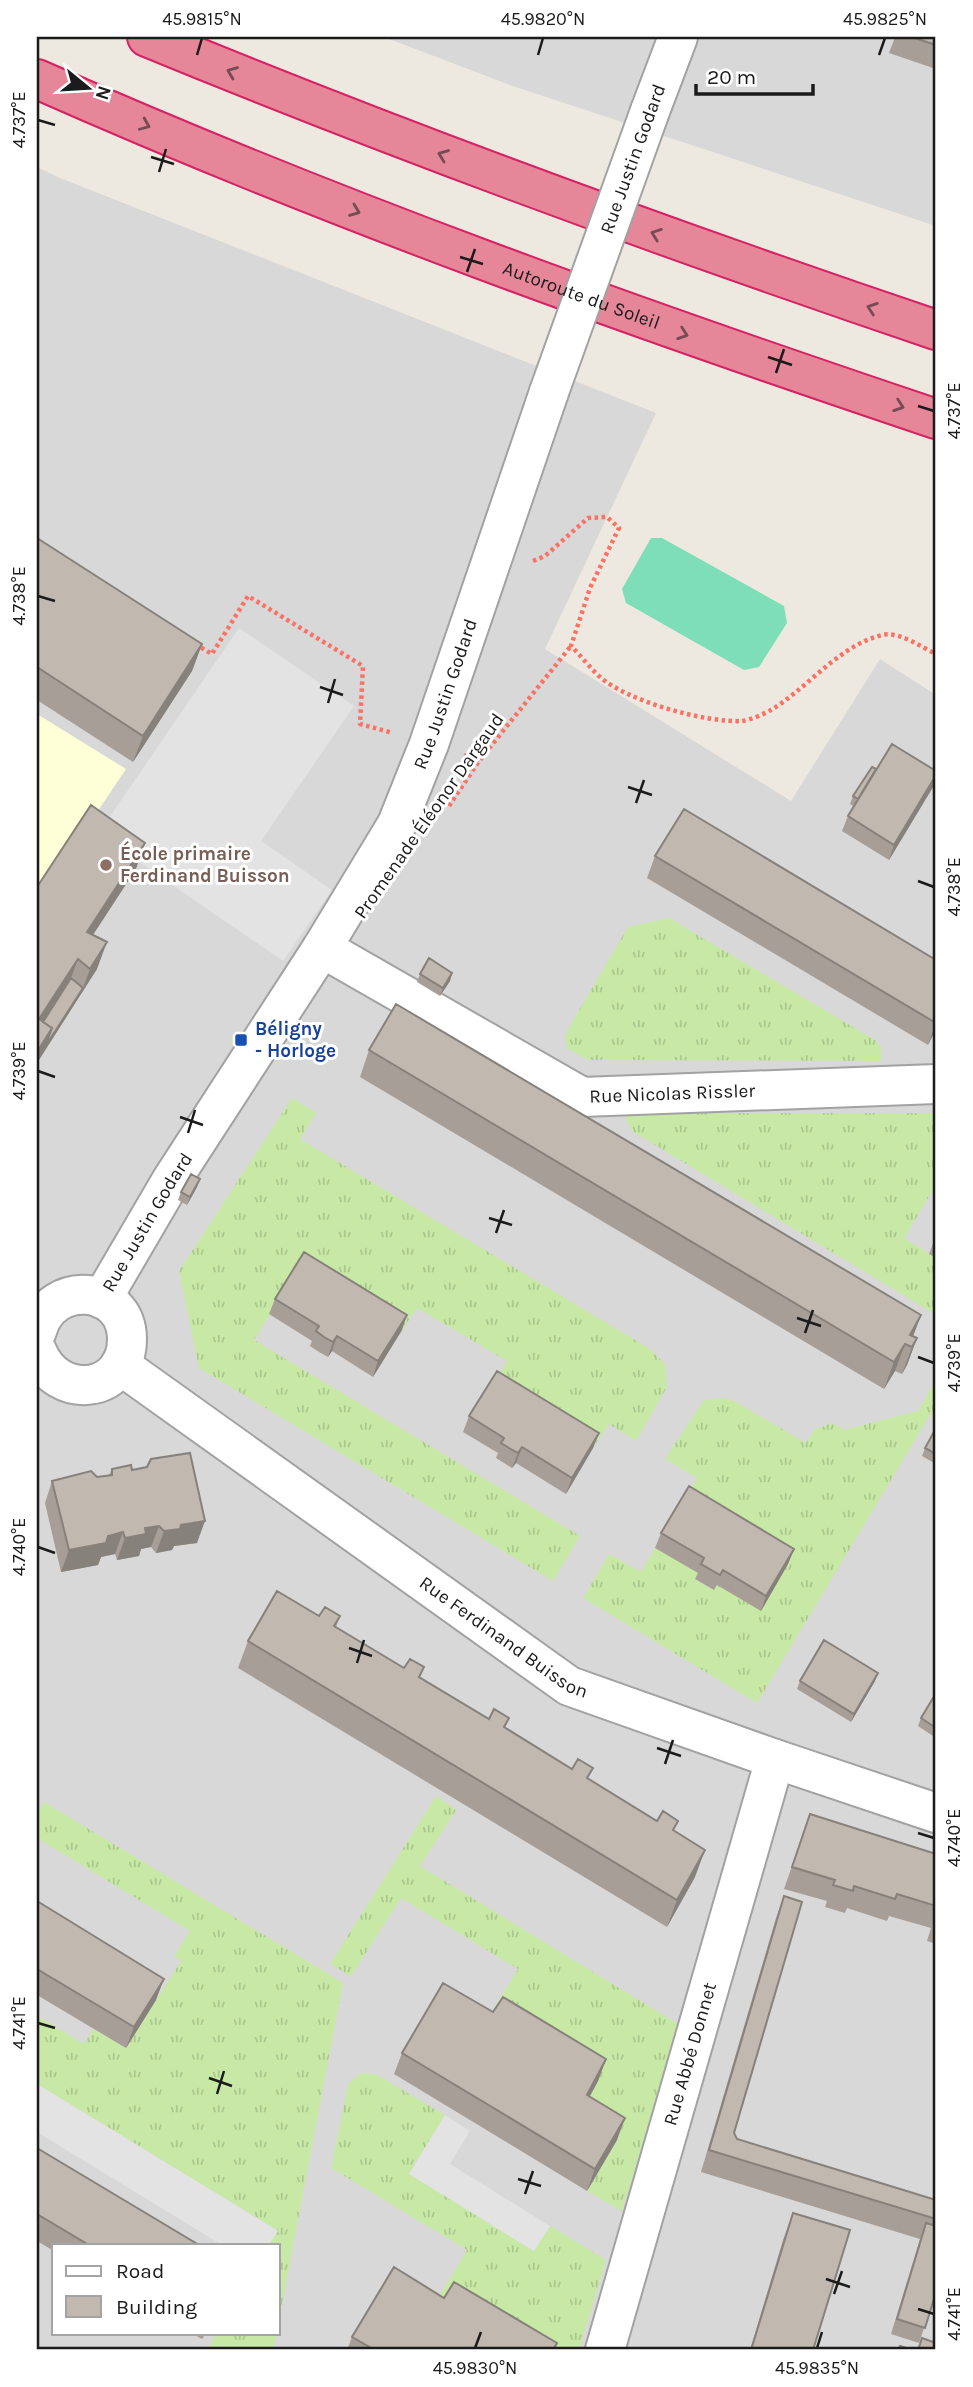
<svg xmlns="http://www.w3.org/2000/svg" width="973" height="2387" viewBox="0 0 973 2387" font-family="Karla,sans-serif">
<defs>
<pattern id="grass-tufts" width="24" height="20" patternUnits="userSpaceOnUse" patternTransform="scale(1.75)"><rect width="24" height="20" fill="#c7e9a5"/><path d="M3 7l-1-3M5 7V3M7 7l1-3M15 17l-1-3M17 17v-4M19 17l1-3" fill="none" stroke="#aac78d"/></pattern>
</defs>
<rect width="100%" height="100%" fill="#ede9e0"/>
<path fill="#d9d8d8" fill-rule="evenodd" d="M384,37h552v189l-426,-141z
M37,167l23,11 596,235 -111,236 246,152 89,-142 56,36v1655h-899zM54,2245h224v88h-224z"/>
<path fill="#ffffd7" d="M37,714l89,55 -43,64 53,36 -59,89 20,11 -60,94z"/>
<path fill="url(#grass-tufts)" d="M669,918l206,122 6,7v14l-293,-1 -21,-12 -2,-11 3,-8 60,-102z
M292,1098l24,15 -16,26 350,210 15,15 2,23 -31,54 -27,-17 -16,24 -101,-61 15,-26 -90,-53 -15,22 -103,-63 -45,73 326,196 -27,45 -354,-213 -20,-97z
M623,1113h313v72l-32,53 32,20v57l-304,-184z
M936,1380v25l-179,298 -174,-105 26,-44 32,18 14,-24 44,25 -3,7 18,10 3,-5 -33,-84 13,-23 -32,-19 39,-59 19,-2 11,3 72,42 8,-13 18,-7 12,7 74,-19z
M436,1796l20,14 -36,56 258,158 -56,187 -35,-20 30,-51 -127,-125 28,-46 -117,-71 -50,78 -21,-12z
M44,1802l299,181 -65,342v-80h-9l8,-15 -240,-146v-68l47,28 9,-15 33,19 55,-87 -7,-5 16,-25 -153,-93v-24z
M361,2073l16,2 68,40 -36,58 124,78 17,-25 56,34 -27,90h-54l-87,-52 29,-48 -136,-82 17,-84z
M217,2333h60l-4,17h-66z"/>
<path fill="#7ddeb7" d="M651,538h11l122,68 3,17 -28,44 -15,3 -118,-67 -4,-14z"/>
<path fill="#e3e3e3" d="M239,628l115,78 -93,135 71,49 -49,71 -185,-127z
M37,2084l241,147 -9,14h-47l-185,-113z
M445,2115l25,16 -20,33 100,62 -16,25 -125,-77z"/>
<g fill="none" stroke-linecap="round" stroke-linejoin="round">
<g stroke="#a2a2a2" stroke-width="42">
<g id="minor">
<path d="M650,111l28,-74"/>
<path id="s1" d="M322,948l260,149 354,-13"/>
<path id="s2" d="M102,1299l69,-118 151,-233 75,-124 32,-80 120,-352"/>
<path d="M37,1331c14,-53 90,-46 90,8 0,55 -70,63 -90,12"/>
<path id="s3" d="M120,1365l449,321 206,73 161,54"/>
<path id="s4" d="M605,2350l170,-591"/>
</g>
</g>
<g stroke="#d62262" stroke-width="42">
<g id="motorway">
<path d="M147,37c260,107 523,203 789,293"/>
<path id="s5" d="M37,79c293,130 595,238 899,340"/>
</g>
</g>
<path stroke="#fa7264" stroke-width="4.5" stroke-dasharray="3.5 3.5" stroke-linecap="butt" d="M533,561l12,-5 43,-38 19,-1 12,11 -29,60 -19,58c10,10 19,22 29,31 27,24 106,46 142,44 8,-1 22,-7 29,-11 37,-22 67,-64 111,-75 17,-4 39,12 54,19
M195,644l17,10 36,-58 115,70 -3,58 33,9
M464,755l15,6
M449,806l30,-45 92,-115"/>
<use href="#minor" stroke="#fff" stroke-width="38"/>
<use href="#motorway" stroke="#e68699" stroke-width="38"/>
<g stroke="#a2a2a2" stroke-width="42" stroke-linecap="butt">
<path id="minor-bridge" d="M549,392l101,-281"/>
</g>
<use href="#minor-bridge" stroke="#fff" stroke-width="38"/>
</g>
<path fill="#a69e97" d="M895,37h41v32l-47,-16z
M37,538l165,106 -10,27 -59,91 -96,-62z
M876,769l57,18 -44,73 -47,-29 6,-15 5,-10 -3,-2 3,-8z
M655,856l281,104v69l-8,16 -281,-167z
M136,869l-43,66 4,34 -60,94v-176z
M452,973l-2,8 -10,15 -23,-14 3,-8z
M369,1050l552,265 -8,21 4,2 -10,27 -5,9 -7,-3 -11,18 -524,-312z
M197,1187l-10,18 -9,-5 3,-8z
M936,1235v23l-7,-4z
M275,1299l127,31 -29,47 -41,-26 -4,6 -9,-5 -9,-6 2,-5 -43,-27z
M469,1416l130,17 -6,15 -27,46 -50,-31 -4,5 -16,-10 2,-5 -35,-21z
M936,1428v36l-14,-8 3,-8z
M112,1469l20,1 65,73 -23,3 -2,4 -16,3 -5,-6 -10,2 -2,7 -22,4 -2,-6 -14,3 -3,8 -37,7 -16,-69 7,-22 45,-4 12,-2z
M661,1533l133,16 -6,15 -27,47 -44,-26 -3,5 -19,-11 3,-6 -43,-25z
M340,1616l-4,11 68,41 20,-1 -4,10 69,42 20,-1 -4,10 169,103 21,46 -28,50 -429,-259 10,-27z
M800,1681h75l-24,41 -54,-33z
M936,1693v45l-18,-12 3,-8z
M810,1814l126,40v90l-9,-3 4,-13 -42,-12 -2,5 -40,-13 -2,5 -20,-6 2,-6 -43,-12z
M784,1896l-50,237 3,6 199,61v92l-17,51 -28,-9 29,-95 -219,-67 75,-254z
M37,1901l119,99 -30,48 -89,-53z
M493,2012l113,47 -8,22 -8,15 27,44 -30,51 -193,-117 8,-21z
M37,2148l162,97h-145v6l-17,-10z
M793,2213l20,137h-63l33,-110z
M444,2298l110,52h-207l5,-13z
M191,2333h15l-4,6z"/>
<path fill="#87817b" d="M202,644l-10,27 -59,91 10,-26z
M936,775l-3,12 -44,73 5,-15z
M145,843l-9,26 -59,90 10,-27z
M107,942l-10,27 -60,94v-11l15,-24 31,-40 7,-19z
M78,959l-10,27 -31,48 2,-15z
M452,973l-2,8 -10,15 3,-8z
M936,1022v7l-8,16z
M200,1179l-3,8 -10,18 3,-8z
M407,1315l-5,15 -29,47 5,-16z
M921,1315l-10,27 -1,-7z
M337,1336l-5,15 -4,6 5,-15z
M917,1338l-10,27 -5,9 10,-27z
M905,1344l-10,27 -11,18 10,-27z
M599,1433l-6,15 -27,46 6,-16z
M522,1447l-6,16 -4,5 6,-15z
M205,1521l-8,22 -23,3 -2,4 -16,3 8,-22 17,-6z
M159,1526l-8,21 -10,2 -2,7 -22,4 8,-22 20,-10z
M123,1532l-8,22 -14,3 -3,8 -37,7 8,-22 39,-14z
M794,1549l-6,15 -27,47 5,-15z
M878,1673l-3,8 -24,41 3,-8z
M705,1850l-10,27 -28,50 10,-27z
M164,1979l-8,21 -30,48 8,-21z
M606,2059l-8,22 -19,35 8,-21z
M625,2118l-8,22 -30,51 8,-22z"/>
<path fill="#c1b8b0" stroke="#87817b" stroke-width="2" d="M912,37h24v8z
M37,538l165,106 -59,92 -106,-69z
M892,744l44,27v4l-42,70 -46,-29z
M872,767l4,2 -18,30 -5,-3z
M91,805l54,38 -58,89 20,10 -17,27 -12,-10 -39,60 13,9 -15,24v-165z
M684,809l252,151v63l-281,-167z
M429,958l23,15 -9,15 -23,-14z
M71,978l12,10 -38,59 7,-19 -9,-6z
M396,1004l525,311 -11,20 7,3 -5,9 -7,-3 -11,18 -525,-312z
M191,1174l9,5 -10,18 -9,-5z
M304,1252l103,63 -29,46 -41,-25 -4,6 -9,-5 -8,-6 3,-5 -44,-27z
M497,1371l102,62 -27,45 -50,-31 -4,6 -9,-5 -8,-5 3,-5 -35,-22z
M936,1428v26l-11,-6z
M190,1453l15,68 -24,4 -1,4 -16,2 -5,-5 -14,2 1,6 -21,4 -2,-6 -15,4 -2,7 -37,7 -17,-69 39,-10 6,6 15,-2v-6l19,-4 1,5 15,-3 4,-8z
M689,1486l105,63 -28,47 -43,-26 -3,5 -19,-11 3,-6 -43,-25z
M277,1591l42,25 6,-9 15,9 -6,10 70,42 6,-9 14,8 -5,10 70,42 5,-10 15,9 -5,9 68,42 6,-10 15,9 -6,10 70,43 6,-10 15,10 -5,9 32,20 -28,50 -429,-259z
M824,1640l54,33 -24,41 -54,-33z
M936,1693v35l-15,-10z
M810,1814l126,40v52l-39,-12 -2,5 -41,-13 -1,5 -20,-6 2,-5 -43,-13z
M784,1896l18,6 -68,231 3,6 199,61v19l-227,-69z
M37,1901l127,78 -30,48 -97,-58z
M443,1983l50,29 10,-15 103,62 -19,36 38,23 -30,51 -193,-116z
M37,2148l162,97h-110l-52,-31z
M793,2213l57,17 -37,120h-62z
M926,2223l10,3v66l-11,36 -28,-9z
M394,2267l50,31 10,-16 103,61 -4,7h-178l-23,-13z
M922,2338l14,5v7h-18z
M900,2346l13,4h-15z"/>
<defs><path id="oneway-chevron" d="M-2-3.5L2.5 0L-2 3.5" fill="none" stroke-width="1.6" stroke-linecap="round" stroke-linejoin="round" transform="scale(1.75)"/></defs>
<g stroke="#764b54">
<use href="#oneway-chevron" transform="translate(232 72) rotate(-158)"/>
<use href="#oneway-chevron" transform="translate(145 125) rotate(23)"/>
<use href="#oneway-chevron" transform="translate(443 155) rotate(-159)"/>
<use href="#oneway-chevron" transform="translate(355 211) rotate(21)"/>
<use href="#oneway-chevron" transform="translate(656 234) rotate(-160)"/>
<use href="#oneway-chevron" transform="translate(872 308) rotate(-161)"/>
<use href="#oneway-chevron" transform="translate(683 334) rotate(19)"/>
<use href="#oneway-chevron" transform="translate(899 406) rotate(19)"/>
</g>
<path fill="none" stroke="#1b1b1b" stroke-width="2.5" d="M197,55l5,-17M538,55l5,-17M879,55l6,-17M38,120l17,5M151,157l23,7M159,172l7,-23M460,257l23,7M467,272l8,-23M768,357l24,8M776,373l8,-24M918,406l16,5M38,596l17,5M320,687l23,8M328,703l7,-24M628,787l24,8M636,803l8,-23M918,881l16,6M38,1071l17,6M180,1117l23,8M188,1133l7,-23M489,1218l23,7M496,1233l8,-23M797,1318l24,8M805,1333l8,-23M918,1357l16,6M38,1547l17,6M349,1648l23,8M357,1663l7,-23M657,1748l24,8M665,1764l8,-24M918,1833l16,5M38,2023l17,5M209,2078l23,8M217,2094l7,-23M518,2179l23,7M525,2194l8,-23M826,2279l24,8M834,2294l8,-23M918,2309l16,5M475,2348l6,-16M817,2348l5,-16"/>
<circle fill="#8d6e63" stroke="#fff" stroke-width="2.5" cx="106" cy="865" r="7"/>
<rect fill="#1a4fb4" stroke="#fff" stroke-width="2.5" x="234" y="1033" width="14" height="14" rx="3.5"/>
<g text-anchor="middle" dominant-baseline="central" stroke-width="6" stroke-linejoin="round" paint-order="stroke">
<g font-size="19" fill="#1b1b1b" stroke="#fff">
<text transform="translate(633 159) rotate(-70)">Rue Justin Godard</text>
<text stroke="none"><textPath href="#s5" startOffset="586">Autoroute du Soleil</textPath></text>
<text stroke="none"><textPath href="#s2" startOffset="698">Rue Justin Godard</textPath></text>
<text transform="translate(429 816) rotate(-55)">Promenade Éléonor Dargaud</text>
<text stroke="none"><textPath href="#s1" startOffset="390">Rue Nicolas Rissler</textPath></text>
<text stroke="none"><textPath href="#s2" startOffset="89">Rue Justin Godard</textPath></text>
<text stroke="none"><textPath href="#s3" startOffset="471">Rue Ferdinand Buisson</textPath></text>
<text stroke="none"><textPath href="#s4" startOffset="308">Rue Abbé Donnet</textPath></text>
</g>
<g font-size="19" font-weight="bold" fill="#785e54" stroke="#fff" text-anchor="start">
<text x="120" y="854">École primaire<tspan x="120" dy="22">Ferdinand Buisson</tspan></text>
</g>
<g font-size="19" font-weight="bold" fill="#164399" stroke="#fff" text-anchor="start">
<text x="255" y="1029">Béligny<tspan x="255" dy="22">- Horloge</tspan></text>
</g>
</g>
<rect width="973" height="2387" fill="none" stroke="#ffffff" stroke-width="77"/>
<rect x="52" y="2244" width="228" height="91" fill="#ffffff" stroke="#a4a4a4" stroke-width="2"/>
<rect x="66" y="2266" width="35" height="10" fill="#ffffff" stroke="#a4a4a4" stroke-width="2"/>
<text x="116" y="2278" font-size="21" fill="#1b1b1b">Road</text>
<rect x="66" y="2296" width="35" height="21" fill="#c1b8b0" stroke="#a4a4a4" stroke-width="2"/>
<text x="116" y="2314" font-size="21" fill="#1b1b1b">Building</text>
<g transform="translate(88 88) rotate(108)" stroke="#ffffff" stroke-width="5" paint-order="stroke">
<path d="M0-5L12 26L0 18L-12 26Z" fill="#1b1b1b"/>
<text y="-10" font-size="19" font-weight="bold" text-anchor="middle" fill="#1b1b1b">N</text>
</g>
<path d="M696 84v10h117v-10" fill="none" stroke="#1b1b1b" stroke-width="3.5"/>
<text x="707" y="84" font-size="21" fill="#1b1b1b" stroke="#ffffff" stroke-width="5" paint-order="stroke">20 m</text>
<rect x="38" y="38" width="896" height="2310" fill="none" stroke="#1b1b1b" stroke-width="2.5"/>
<g font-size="18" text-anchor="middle" fill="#1b1b1b">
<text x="202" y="25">45.9815°N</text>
<text x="543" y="25">45.9820°N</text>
<text x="885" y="25">45.9825°N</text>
<text transform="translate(19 120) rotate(-90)" y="6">4.737°E</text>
<text transform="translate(954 411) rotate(-90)" y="6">4.737°E</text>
<text transform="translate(19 596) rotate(-90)" y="6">4.738°E</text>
<text transform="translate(954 887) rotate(-90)" y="6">4.738°E</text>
<text transform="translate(19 1071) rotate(-90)" y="6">4.739°E</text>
<text transform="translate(954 1363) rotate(-90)" y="6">4.739°E</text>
<text transform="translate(19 1547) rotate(-90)" y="6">4.740°E</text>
<text transform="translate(954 1838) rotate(-90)" y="6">4.740°E</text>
<text transform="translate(19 2023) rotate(-90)" y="6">4.741°E</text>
<text transform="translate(954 2314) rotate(-90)" y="6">4.741°E</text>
<text x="475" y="2374">45.9830°N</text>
<text x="817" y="2374">45.9835°N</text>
</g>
</svg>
